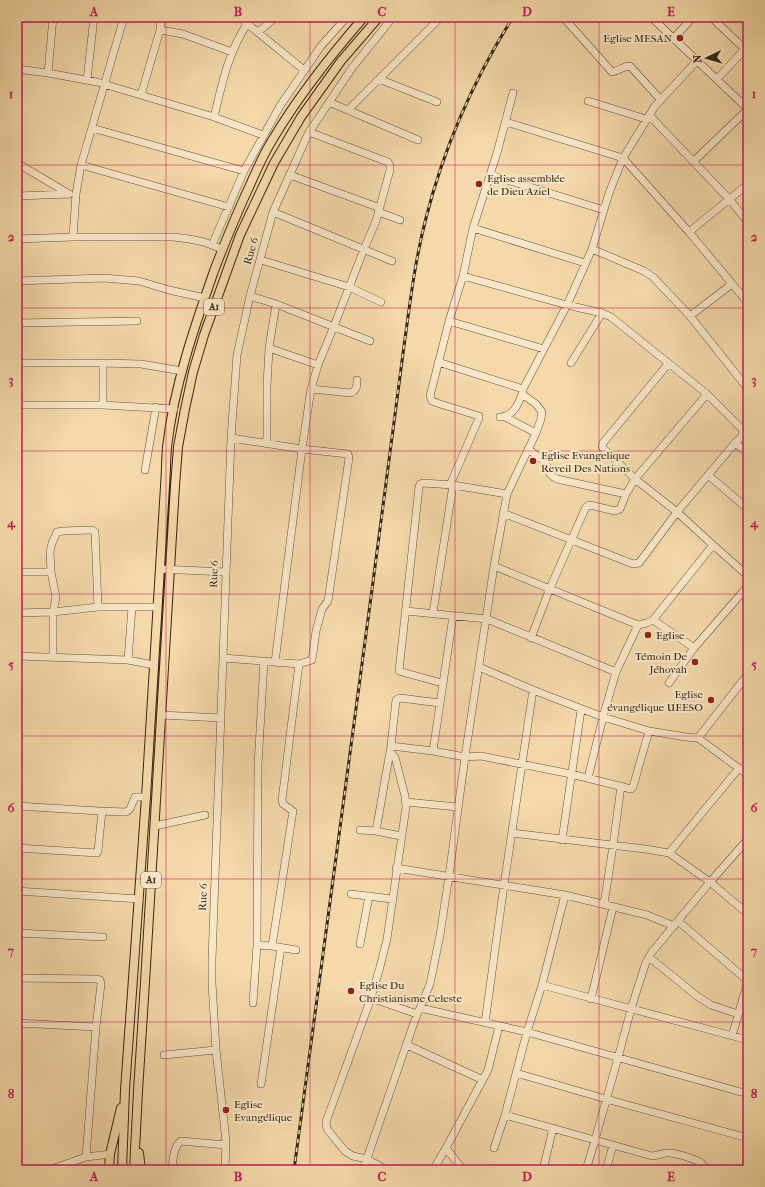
<svg xmlns="http://www.w3.org/2000/svg" width="765" height="1187" viewBox="0 0 765 1187" font-family="'IM FELL French Canon',serif">
<rect width="100%" height="100%" fill="#f5d9aa"/>
<filter id="stains"><feTurbulence type="fractalNoise" baseFrequency=".005" numOctaves="4"/><feColorMatrix values="0 0 0 0 .2 0 0 0 0 .09 0 0 0 0 .02 0 0 0 .5 -.17"/></filter>
<radialGradient id="worn" r=".72"><stop offset=".6" stop-color="#630" stop-opacity="0"/><stop offset="1" stop-color="#630" stop-opacity=".3"/></radialGradient>
<g fill="none" stroke-linecap="round" stroke-linejoin="round">
<g stroke="#645338" stroke-width="8">
<path id="minor" d="M239,17l65,53
M563,17l49,55c7,-1 11,-6 18,-6l30,33
M651,17l97,92
M711,17l37,35
M160,30l23,4 49,18
M258,32l18,-15
M673,39l20,-22
M17,69l31,4 49,9 117,35 49,18
M48,73l5,-56
M379,79l58,23
M717,79l28,-30
M87,80l7,-63
M141,95l19,-65 1,-13
M588,101l58,18
M329,102l89,38
M348,110l93,-93
M649,115l80,84 19,23
M214,117c8,-33 14,-64 33,-93
M506,122l117,36 66,74 59,71
M92,128l152,43
M694,161l54,-52
M17,163l52,31
M81,165l148,42
M290,175l90,33
M491,175l113,35
M17,196l52,-2
M273,212l119,49
M379,212l21,8
M473,228l112,35
M689,232l59,-48
M73,237l3,-43 5,-29 43,-148
M17,239l56,-2h100l16,2 15,3 18,7
M212,245l32,-74 36,-65 41,-60 26,-29
M592,249l52,22 9,6 37,39 58,73
M261,260l88,27 32,15
M463,276l104,29 35,8 9,4 96,77 36,36c1,6 -4,9 -8,13l-58,69 -38,51 -6,1 -130,-51
M17,281l87,-3 35,3 30,9 36,8
M250,296l26,8 94,37
M276,304l-7,44 49,17
M690,316l42,-32
M449,321l95,28
M17,323l120,-2
M438,362l85,27 44,-84 25,-56 17,-56 14,-35 32,-52 42,-45
M17,363h86l38,1 41,7
M103,363v42
M571,363l31,-50
M311,389l40,4c6,-3 6,-7 6,-13
M17,405h86l71,4
M500,417c14,-1 19,-14 23,-26
M505,417l31,16
M735,443l13,10
M267,444v-58l2,-38
M528,449c4,3 15,10 18,15 4,8 1,10 11,15l69,15
M145,470l11,-63
M708,475l40,34
M450,485l29,-67v-2l-42,-13 -5,-2 -2,-5 19,-75 14,-45 10,-48 24,-75 16,-60
M453,485l54,9
M713,545l35,31
M494,566l144,59 9,-2 6,-3 60,-75 -36,-33 -42,-33 -32,-31 -1,-2 1,-3 65,-79
M160,569l65,3
M17,572h34
M406,611l81,8 129,53
M17,613l36,-1 45,-5h34
M433,613l20,-128 -30,-2 -3,1 -1,3 -20,184 3,1 40,11
M653,620l41,28
M531,638l19,-50 36,-81 4,-2 25,6 5,-2 6,-15 9,-15 72,-85
M17,656l111,4 26,5
M53,657v-45l3,-15 -5,-25 -1,-20 2,-9 5,-11 6,-1 26,-1h3l3,2 3,75
M223,658l76,6 13,-4 4,-29 6,-22 6,-8 21,-143 -1,-4 -46,-5 -71,-11
M128,660l4,-53h25
M275,662l27,-213 9,-60 7,-24 16,-39 30,-77 12,-28 14,-51v-4l-2,-4 -79,-30
M479,667l54,23 70,27 46,14 37,6 12,1 50,37
M669,683l25,-35 54,-62
M161,715l60,3
M698,738l50,-64
M391,746l5,-46 4,-2 40,5
M433,751l20,-135
M739,768l-70,85 41,29 38,32
M588,778l15,-61 13,-45 22,-47
M406,802l52,5
M17,806l82,5 27,1 4,-3 5,-12h11
M155,826l50,-11
M360,830l16,1 25,5
M376,831l15,-85 42,5 32,6 16,-1 90,18 60,15 2,-2 16,-56
M512,833l133,16 24,4
M562,840l19,-130
M17,848l80,5 1,-2 4,-40
M396,868l169,27 82,20 27,11
M17,891l122,8
M351,894l41,5
M604,904l9,-58 8,-60
M678,921l70,60
M17,933l86,4
M360,944l9,-48
M257,945l15,1 24,4
M272,946l21,-135 -10,-7 -1,-4 17,-136
M649,957l48,39 14,9 27,9
M17,978l79,1 4,1 1,4 -5,43 -10,130
M542,985l206,55
M371,998l46,16 3,-6 107,24 221,62
M591,999l22,-92
M253,1003l4,-58 1,-180 6,-104
M420,1008l10,-24 10,-49 9,-59 16,-119 29,-191 13,-72 29,-61 5,-14 1,-7 -6,-8 -14,-10
M17,1023l79,4
M485,1023l19,-138 29,-195
M732,1036l16,-55
M407,1045l76,35
M164,1055l52,-5
M516,1073l90,26 142,39
M261,1084l20,-137
M505,1115l90,25 -9,30
M446,1148l17,22
M494,1148l11,-33 22,-83 15,-47 23,-90
M48,1170l38,-13 24,-3
M172,1170c1,-9 1,-23 9,-29l45,4
M225,1170l1,-29 -10,-91 -4,-67v-23l19,-522 6,-83 13,-59 23,-84 36,-80 9,-13 34,-51 41,-51
M363,1170l54,-156
M387,1170l-20,-11 -14,-3 -8,-5 -18,-22 -1,-7 45,-124 9,-31 7,-28 19,-132 -1,-11 -10,-39 -5,-5
M433,1170l13,-22 42,-78 11,-44
M543,1170l10,-42
M606,1170l7,-25
M707,1170c-2,-2 -4,-5 -6,-7 -6,-4 -27,-11 -34,-10 -5,0 -9,3 -15,3l-57,-16 23,-82 13,-49 15,-47 6,-10 58,-70 38,-43"/>
</g>
<g stroke="#342612" stroke-width="10">
<path id="major" d="M139,1153l2,17
M109,1170l1,-16 11,-46
M122,1170l3,-80 21,-293 19,-311c1,-13 1,-26 2,-39 7,-61 27,-119 47,-176 11,-29 23,-58 36,-86 7,-16 14,-32 23,-46 26,-44 58,-84 91,-122
M134,1170l4,-79 7,-109 30,-496 3,-39 7,-38 8,-37 11,-37 36,-100 34,-72 27,-46 40,-56 38,-44"/>
</g>
<use href="#minor" stroke="#f8e6c8" stroke-width="7"/>
<use href="#major" stroke="#f5d9aa" stroke-width="8"/>
<g stroke="#342612" stroke-width="3">
<path id="rail" d="M294,1170c26,-196 53,-392 79,-588 11,-79 20,-157 31,-236 6,-43 11,-86 22,-128 18,-71 48,-139 87,-201"/>
</g>
<use href="#rail" stroke="#f8e6c8" stroke-width="1.5" stroke-dasharray="4.5" stroke-linecap="butt"/>
</g>
<path fill="none" stroke="#c2185b" stroke-width="1" stroke-opacity="0.55" d="M166,17v1153M310,17v1153M455,17v1153M599,17v1153M17,165h731M17,308h731M17,451h731M17,594h731M17,736h731M17,879h731M17,1022h731"/>
<g fill="#8f2418" stroke="#f8e6c8" stroke-width="1.5">
<circle cx="680" cy="38" r="4"/>
<circle cx="479" cy="184" r="4"/>
<circle cx="533" cy="461" r="4"/>
<circle cx="648" cy="635" r="4"/>
<circle cx="695" cy="662" r="4"/>
<circle cx="711" cy="700" r="4"/>
<circle cx="351" cy="991" r="4"/>
<circle cx="226" cy="1110" r="4"/>
</g>
<g text-anchor="middle" dominant-baseline="central" stroke-width="4" stroke-linejoin="round" paint-order="stroke">
<g fill="#f8e6c8" stroke="#6f6049" stroke-width="1">
<rect x="204" y="299" width="20" height="16" rx="3"/>
<rect x="141" y="872" width="20" height="16" rx="3"/>
</g>
<g font-size="10" font-weight="bold" fill="#342612">
<text x="214" y="307">A1</text>
<text x="151" y="880">A1</text>
</g>
<g font-size="11" fill="#342612" stroke="#f8e6c8" text-anchor="start">
<text x="672" y="38" text-anchor="end">Eglise MESAN</text>
<text x="487" y="178">Eglise assemblée<tspan x="487" dy="13">de Dieu Aziel</tspan></text>
<text x="541" y="455">Eglise Evangelique<tspan x="541" dy="13">Reveil Des Nations</tspan></text>
<text x="656" y="635">Eglise</text>
<text x="687" y="656" text-anchor="end">Témoin De<tspan x="687" dy="13">Jéhovah</tspan></text>
<text x="703" y="694" text-anchor="end">Eglise<tspan x="703" dy="13">évangélique UEESO</tspan></text>
<text x="359" y="985">Eglise Du<tspan x="359" dy="13">Christianisme Celeste</tspan></text>
<text x="234" y="1104">Eglise<tspan x="234" dy="13">Evangélique</tspan></text>
</g>
<g font-size="11" fill="#342612" stroke="#f8e6c8">
<text transform="translate(251 251) rotate(-74)">Rue 6</text>
<text transform="translate(214 574) rotate(-88)">Rue 6</text>
<text transform="translate(203 897) rotate(-88)">Rue 6</text>
</g>
</g>
<rect width="765" height="1187" fill="none" stroke="#f5d9aa" stroke-width="44"/>
<g transform="translate(707 58) rotate(265)" stroke="#f8e6c8" stroke-width="3" paint-order="stroke">
<path d="M0-3L7 15L0 10L-7 15Z" fill="#342612"/>
<text y="-6" font-size="11" font-weight="bold" text-anchor="middle" fill="#342612">N</text>
</g>
<rect x="22" y="22" width="721" height="1143" fill="none" stroke="#c2185b" stroke-width="1.5"/>
<g font-size="13" text-anchor="middle" font-weight="bold" fill="#c2185b">
<text x="94" y="16">A</text>
<text x="238" y="16">B</text>
<text x="382" y="16">C</text>
<text x="527" y="16">D</text>
<text x="671" y="16">E</text>
<text x="11" y="98">1</text>
<text x="754" y="98">1</text>
<text x="11" y="241">2</text>
<text x="754" y="241">2</text>
<text x="11" y="384">3</text>
<text x="754" y="384">3</text>
<text x="11" y="527">4</text>
<text x="754" y="527">4</text>
<text x="11" y="669">5</text>
<text x="754" y="669">5</text>
<text x="11" y="812">6</text>
<text x="754" y="812">6</text>
<text x="11" y="955">7</text>
<text x="754" y="955">7</text>
<text x="11" y="1098">8</text>
<text x="754" y="1098">8</text>
<text x="94" y="1181">A</text>
<text x="238" y="1181">B</text>
<text x="382" y="1181">C</text>
<text x="527" y="1181">D</text>
<text x="671" y="1181">E</text>
</g>
<rect width="100%" height="100%" filter="url(#stains)"/>
<rect width="100%" height="100%" fill="url(#worn)"/>
</svg>
